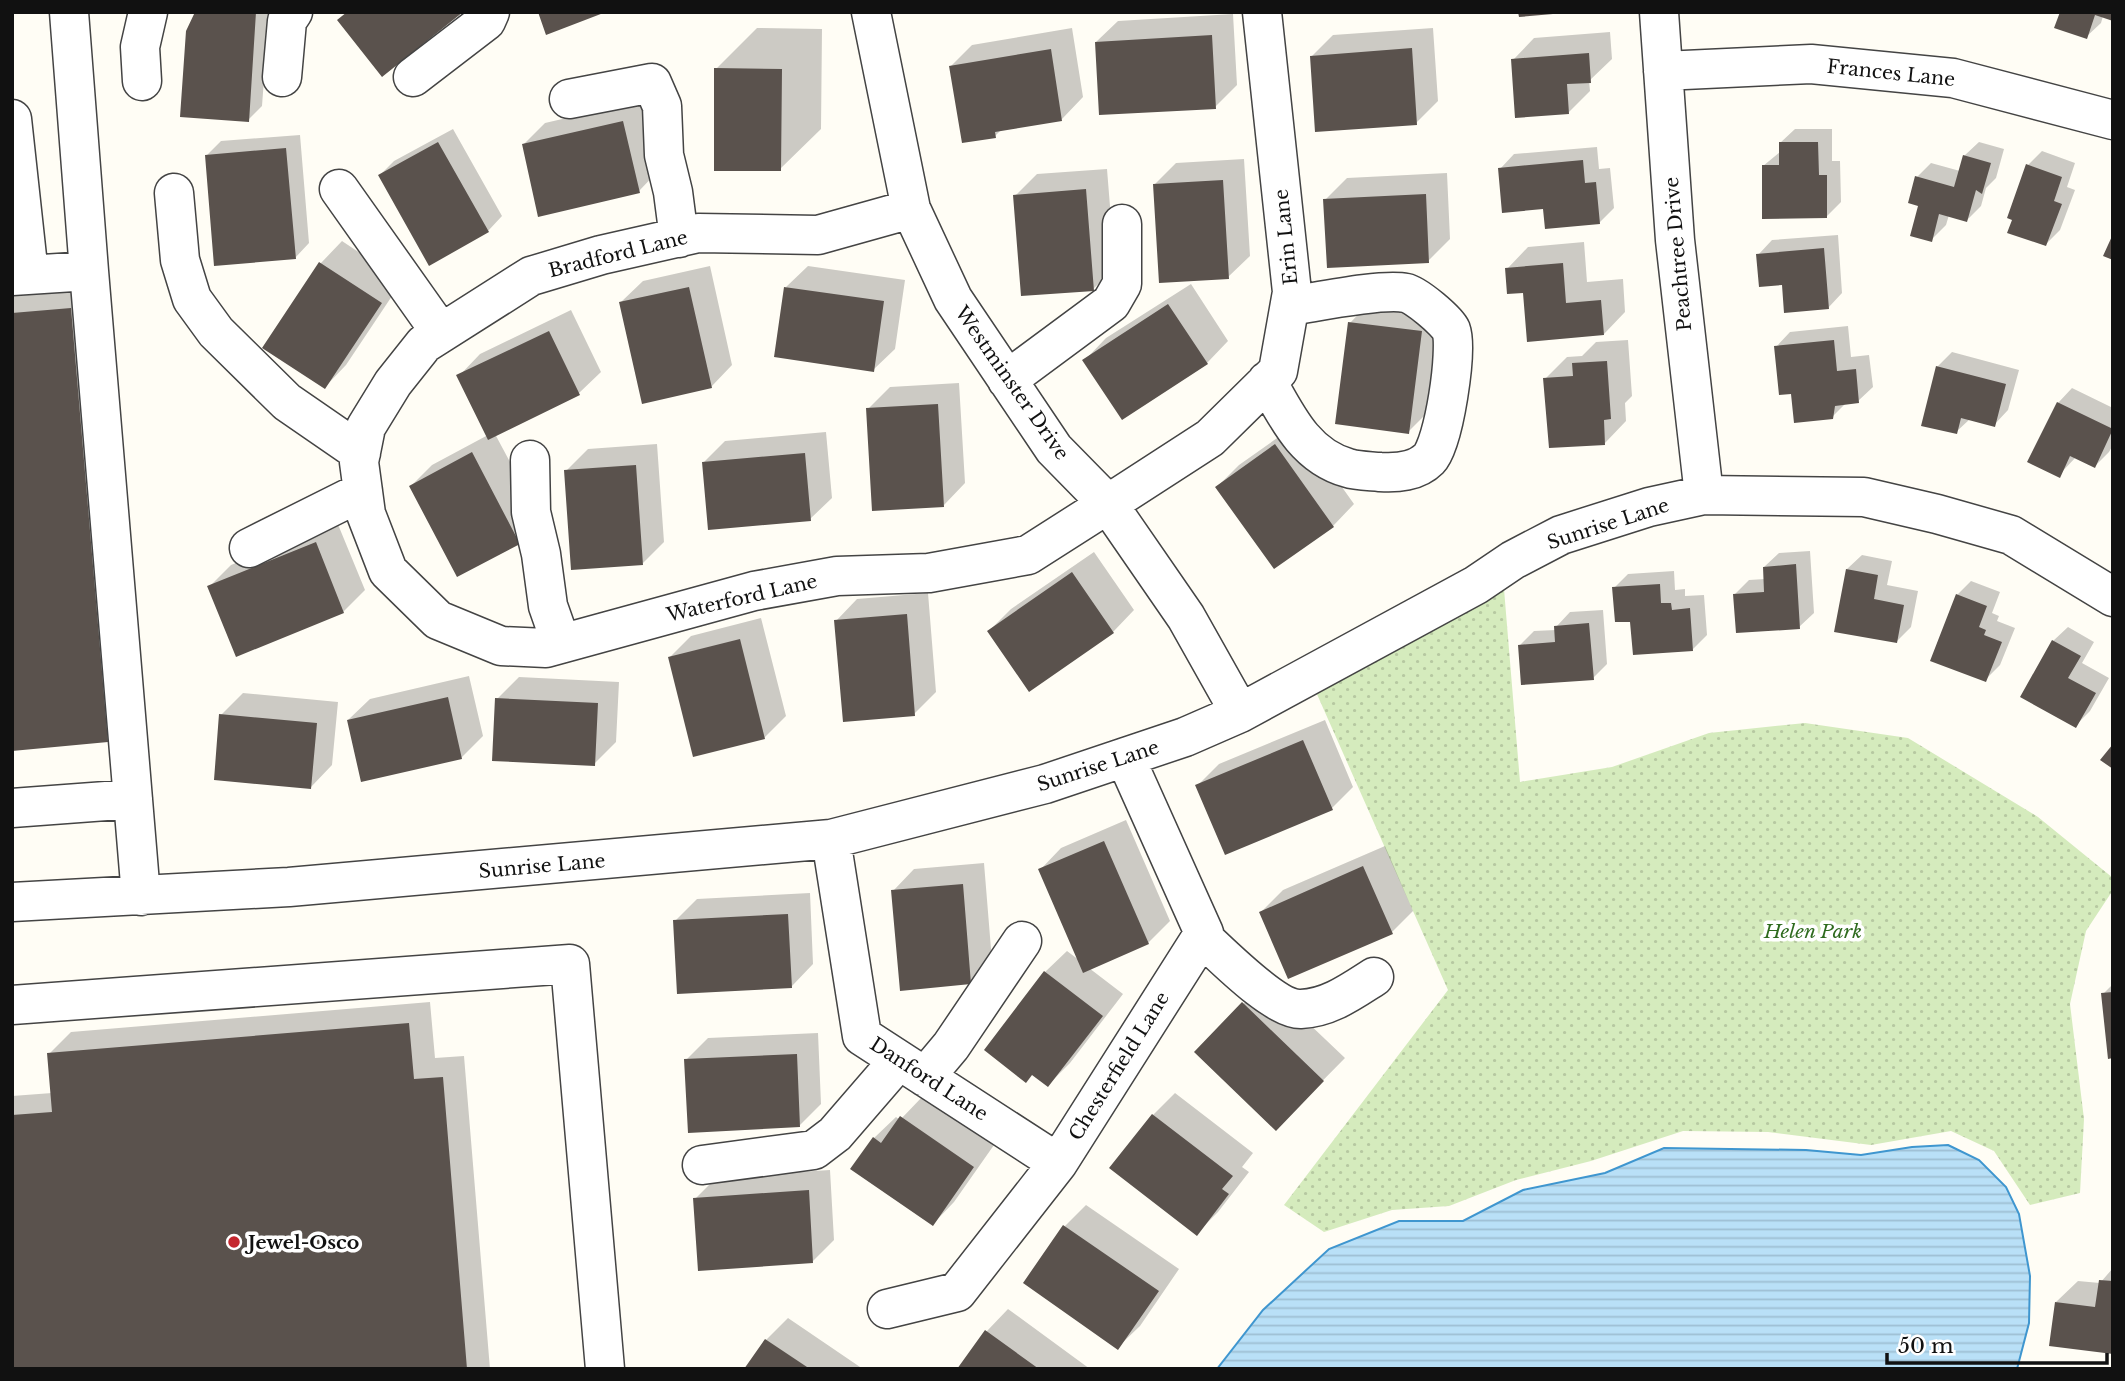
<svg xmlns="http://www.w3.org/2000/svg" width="2125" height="1381" viewBox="0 0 2125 1381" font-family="'Libre Baskerville',serif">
<defs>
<pattern id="park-dots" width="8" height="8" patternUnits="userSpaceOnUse" patternTransform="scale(1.75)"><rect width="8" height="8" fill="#d5ebbd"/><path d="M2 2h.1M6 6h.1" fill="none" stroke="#b6c8a1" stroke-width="1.8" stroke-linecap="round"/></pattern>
<pattern id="water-rules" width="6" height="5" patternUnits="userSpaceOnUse" patternTransform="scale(1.75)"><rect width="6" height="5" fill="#b9e0f7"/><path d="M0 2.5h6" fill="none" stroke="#9ebfd3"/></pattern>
</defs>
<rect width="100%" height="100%" fill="#fffdf5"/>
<path fill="url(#park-dots)" d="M1504,589l16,193 92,-15 97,-34 96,-10 103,15 130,79 75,61v12l-27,41 -16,73 14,115 -4,74 -50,12 -36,-54 -43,-20 -80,14 -103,-13 -85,-1 -92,30 -75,19 -67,26 -57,4 -68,22 -40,-27 164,-215 -132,-298z"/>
<path fill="url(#water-rules)" stroke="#3f96cf" stroke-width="2" d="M1948,1145l31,15 27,27 13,27 11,62 -1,47 -12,46h-800l46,-59 66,-61 70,-28h64l60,-31 82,-17 59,-25 142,2 55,5 51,-8z"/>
<path fill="#0003" d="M197,12h72l-7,94 -14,14z
M2061,12h52l-10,4 -2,7 -15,14z
M1233,14l4,71 -22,22 -119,-65 22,-21z
M757,28l65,1 -1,100 -41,40 -64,-100z
M1072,28l11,69 -21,22 -60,10 -7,7 -44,-70 21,-21z
M1433,28l5,73 -22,22 -104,-67 21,-21z
M1610,32l2,27 -23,22 1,10 -22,22 -55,-53 21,-22z
M644,100l16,69 -21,22 -116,-46 22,-22z
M453,129l49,87 -14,15 -108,-56 14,-14z
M1795,129h37v32h8l1,41 -15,15 -63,-51 17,-14v-9z
M300,135l9,108 -14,15 -88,-103 14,-14z
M1979,142l25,7 -8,29 -10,10 -5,18 -14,14 -18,-5 -3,10 -15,15 -11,-35 -3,-28 14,-14 29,8 4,-15z
M1597,147l2,22 11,-1 4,40 -15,15 -54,-16 -45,-38 14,-15z
M2042,151l33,12 -8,24 8,3 -15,40 -14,14 -18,-79z
M1244,159l6,97 -22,21 -74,-92 22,-22z
M1107,169l8,99 -22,21 -78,-93 22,-22z
M1447,173l3,66 -22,22 -103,-61 22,-22z
M1838,235l4,58 -14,15 -45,-25 -25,-28 14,-15z
M342,241l60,40 -56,84 -21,22 -60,-40 56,-84z
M1584,242l3,40 36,-3 2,33 -21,22 -80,-43 -17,-22 21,-22z
M710,266l22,99 -21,22 -90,-85 22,-21z
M808,266l97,14 -10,69 -22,21 -87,-83z
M1191,284l37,57 -21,22 -122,-3 21,-22z
M92,287l37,432 -21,22 -96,8v-455z
M1371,301l72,9 -13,100 -22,22 -58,-109z
M571,310l30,62 -22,21 -84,41 46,86 -22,22 -108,-56 21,-21 56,-30 -29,-59 21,-22z
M1848,326l3,31 18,-2 4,32 -15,14 -11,1 -15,15 -40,-25 -16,-45 14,-15z
M1628,340l4,56 -7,7 1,18 -21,22 -60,-64 22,-22 15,-1 14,-14z
M1952,352l67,18 -11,40 -14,15 -24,-6 -14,13 -19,-65z
M959,383l6,100 -21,22 -76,-96 22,-22z
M2072,388l41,20v37l-4,7 -14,14 -19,-9 -17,18 -1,-72z
M1297,424l57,80 -21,22 -116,-39 22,-22z
M826,432l6,66 -22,21 -107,-56 22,-22z
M657,444l7,98 -21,21 -77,-92 22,-22z
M337,522l28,68 -22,22 -134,-25 22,-22z
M1810,551l4,62 -15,14 -64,-33 14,-14 16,-1 -1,-12 15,-14z
M1094,552l40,58 -21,22 -124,-1 22,-22z
M1862,555l30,6 -5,24 31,6 -7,36 -14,14 -50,-72z
M1674,571l1,19 10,-1v7l19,-1 3,40 -14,14 -61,-29 -18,-32 14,-14z
M1971,581l29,11 -8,21 7,3 -2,5 18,7 -15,37 -15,15 -28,-85z
M928,593l8,99 -22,22 -78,-93 21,-22z
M1603,610l4,54 -14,14 -74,-32 15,-15 22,-1v-3l14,-15z
M761,618l25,98 -22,22 -94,-81 21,-21z
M2068,627l26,15 -12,21 27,15 -19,33 -14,14 -23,-84z
M469,676l14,60 -22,22 -113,-38 22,-21z
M519,677l100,5 -3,60 -22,22 -97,-65z
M243,693l95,9 -6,63 -21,22 -90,-72z
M1325,720l28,67 -22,22 -134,-23 22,-22z
M1126,820l44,101 -22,22 -59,25 34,26 -53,69 -22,22 -3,-113 22,-21 12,9 -39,-90 21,-22z
M1385,846l28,65 -21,21 -131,-20 22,-22z
M984,863l8,98 -22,22 -77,-92 21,-22z
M810,893l3,71 -21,22 -117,-65 22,-22z
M1265,982l80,76 -69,70 -80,-76z
M2113,984v72l-10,-62z
M430,1002l5,56 29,-2 26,313h-478v-273l40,-3 -3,-39 22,-22z
M818,1033l3,71 -21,21 -114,-65 22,-22z
M1175,1093l78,60 -11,14 7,5 -31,40 -21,21 -44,-118z
M923,1096l71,49 -40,57 -21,22 -59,-86 22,-21 4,3z
M830,1170l4,70 -21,21 -118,-62 22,-22z
M1086,1205l93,64 -39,57 -22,21 -53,-121z
M2113,1268v84l-57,-50 22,-21 22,2z
M1008,1309l82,60h-131l28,-38z
M788,1318l75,51h-117l20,-29z"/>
<path fill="#5a524d" d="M195,12h61l-7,110 -69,-5 6,-86z
M347,12h116l-81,65 -45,-57z
M538,12h68l-60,23z
M1518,12h35v2l-34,3z
M2060,12h53v9l-18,-6 -8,24 -33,-11z
M1212,35l4,74 -117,6 -4,-73z
M1412,48l5,77 -102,7 -5,-76z
M1051,49l11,72 -67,11 1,6 -34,5 -13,-77z
M1589,53l2,30 -24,1 2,30 -54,4 -4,-59z
M714,68l68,1 -1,102h-67z
M623,121l17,72 -102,24 -16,-73z
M438,142l51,90 -60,34 -51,-91z
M1779,142h39l1,33h8v43l-65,1v-54h17z
M286,148l10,111 -82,7 -9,-111z
M1963,155l28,8 -9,31 -6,-4 -9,32 -28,-8 -7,28 -22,-6 8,-30 -10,-3 7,-27 39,11z
M1583,160l2,23 11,-1 4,42 -55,5 -2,-20 -41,4 -4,-45z
M2026,164l36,13 -8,24 8,3 -16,42 -39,-13 5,-13 -5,-2z
M1223,180l6,99 -70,4 -6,-99z
M1086,189l8,102 -73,5 -8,-101z
M1426,194l3,69 -102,5 -4,-69z
M2113,234v26l-10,-4z
M1824,248l5,61 -45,4 -2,-28 -23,2 -3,-33z
M319,262l63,41 -57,86 -63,-41z
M1563,263l3,40 35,-3 3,35 -77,7 -4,-49 -16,1 -2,-26z
M689,287l23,101 -70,16 -23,-102z
M784,287l100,14 -10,71 -100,-15z
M1168,304l40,60 -86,56 -40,-60z
M71,308l37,434 -96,9v-438z
M1348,322l74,9 -13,103 -74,-10z
M549,331l31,64 -92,45 -32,-65z
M1834,340l3,31 19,-2 3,34 -24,3 -2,13 -39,4 -3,-29 -12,1 -5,-49z
M1607,361l4,58 -7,1 1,25 -56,3 -6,-70 30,-2 -1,-13z
M1936,366l70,18 -11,43 -34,-9 -4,16 -36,-8z
M2057,402l56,27 -18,39 -25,-12 -10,22 -33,-16z
M938,404l6,103 -72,4 -6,-103z
M1275,444l59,83 -60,42 -59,-82z
M472,452l48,92 -63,33 -48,-91z
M805,453l6,68 -103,9 -6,-68z
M636,465l7,100 -72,5 -7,-100z
M316,542l28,71 -108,44 -29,-71z
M1796,564l4,65 -64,4 -3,-39 31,-2 -1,-25z
M1846,569l32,6 -4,24 30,6 -7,38 -63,-11z
M1072,572l42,61 -85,59 -42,-61z
M1660,584l1,19h10l1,7 18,-2 3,43 -60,4 -3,-33h-15l-3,-35z
M1956,594l31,12 -8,21 7,3 -2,5 18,7 -16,40 -56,-21z
M907,614l8,102 -72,6 -9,-102z
M1589,623l5,57 -73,5 -3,-40 37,-3 -1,-16z
M740,639l25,100 -72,18 -25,-100z
M2052,640l29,16 -13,22 28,15 -20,35 -56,-31z
M448,697l14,62 -101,23 -14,-62z
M495,698l103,5 -3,63 -103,-5z
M219,714l98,9 -6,66 -97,-9z
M1303,740l30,70 -108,45 -30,-70z
M2113,744v25l-13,-9z
M1104,841l45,103 -66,29 -45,-104z
M1363,866l30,68 -105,45 -29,-67z
M963,884l8,100 -71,7 -9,-101z
M788,914l4,74 -115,6 -4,-74z
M1044,971l59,45 -55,71 -16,-12 -6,8 -42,-33z
M2113,992v66l-5,1 -7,-66z
M1242,1002l82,79 -48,50 -82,-79z
M409,1023l5,56 29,-2 24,292h-455v-254l40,-3 -5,-59z
M797,1054l3,73 -112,6 -4,-74z
M1152,1114l81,62 -11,13 7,5 -32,42 -88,-68z
M900,1116l74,51 -41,59 -83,-57 23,-32 8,6z
M809,1190l4,73 -115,8 -5,-73z
M1063,1225l96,66 -41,59 -95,-67z
M2099,1280l14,1v73l-64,-8 6,-44 40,5z
M985,1330l54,39h-82z
M765,1339l45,30h-66z"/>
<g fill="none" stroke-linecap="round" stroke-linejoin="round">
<g stroke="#444" stroke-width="41">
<path id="minor" d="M69,12l20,259
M871,12l40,197 42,90 101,150 54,55 78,113 54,96
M1659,12l16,228 29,255
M1663,71l148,-7 142,14 160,42
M282,77l5,-56 6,-9
M413,77l73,-56 4,-9
M142,81l-2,-34 8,-35
M569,99l83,-16 10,23 2,49 9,37 6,46
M12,119l17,156
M339,189l102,144
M174,193l6,67 12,39 24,33 71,70 74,51
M911,209l-93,26 -120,-2 -97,22 -70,21 -107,68 -31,39 -27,44 -7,35 7,52 22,57 50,49 63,26 45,2 208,-57 83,-15 92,-3 99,-18 80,-51 102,-66 68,-67 14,-79 -30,-280
M12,276l77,-5 52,625
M1007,380l104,-77 11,-19v-60
M1267,381c20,36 38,75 81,87 9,3 22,3 32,4 17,1 36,0 49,-13 15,-15 29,-110 22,-129 -4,-9 -35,-35 -45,-37 -24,-5 -89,9 -116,13
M530,460l1,52 10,42 7,52 13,37
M249,548l114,-57
M12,808l121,-9
M831,839l31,197 196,127
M12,902l277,-15 542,-48 214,-55 140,-47 55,-24 236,-128 37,-25 48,-25 88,-28 55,-12 160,2 73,17 74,21 102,62
M1201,936c20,18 74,74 100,73 28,-1 51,-18 73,-32
M12,1005l558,-41 35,405
M925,1077l26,-31 71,-105
M702,1165l112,-15 21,-16 64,-74
M887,1309l70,-17 101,-129 146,-230 -79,-176"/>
</g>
<use href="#minor" stroke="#fff" stroke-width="38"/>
</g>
<circle fill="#c4262e" stroke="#fff" stroke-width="2.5" cx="234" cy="1242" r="7"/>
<g text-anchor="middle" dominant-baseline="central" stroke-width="7" stroke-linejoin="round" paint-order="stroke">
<g font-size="19" fill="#111" stroke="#fff">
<text transform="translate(1891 73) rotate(6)">Frances Lane</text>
<text transform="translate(1286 237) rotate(-96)">Erin Lane</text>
<text transform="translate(618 254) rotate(-14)">Bradford Lane</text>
<text transform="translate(1678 254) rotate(-95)">Peachtree Drive</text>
<text transform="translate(1012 383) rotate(55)">Westminster Drive</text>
<text transform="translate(1608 524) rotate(-18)">Sunrise Lane</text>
<text transform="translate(742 598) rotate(-13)">Waterford Lane</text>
<text transform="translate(1098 766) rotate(-18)">Sunrise Lane</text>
<text transform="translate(542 866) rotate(-5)">Sunrise Lane</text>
<text transform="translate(1119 1066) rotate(-58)">Chesterfield Lane</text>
<text transform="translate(929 1079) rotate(33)">Danford Lane</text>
</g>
<g font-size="19" font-style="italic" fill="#2f6b1f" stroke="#fff">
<text x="1813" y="931">Helen Park</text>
</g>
<g font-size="19" font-weight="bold" fill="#111" stroke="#fff" text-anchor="start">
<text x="248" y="1242">Jewel-Osco</text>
</g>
</g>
<rect width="2125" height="1381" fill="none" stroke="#111111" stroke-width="28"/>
<path d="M1887 1353v10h220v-10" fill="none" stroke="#111111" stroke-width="3.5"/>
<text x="1898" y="1353" font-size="21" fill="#111111" stroke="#ffffff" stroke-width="5" paint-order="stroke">50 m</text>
</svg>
